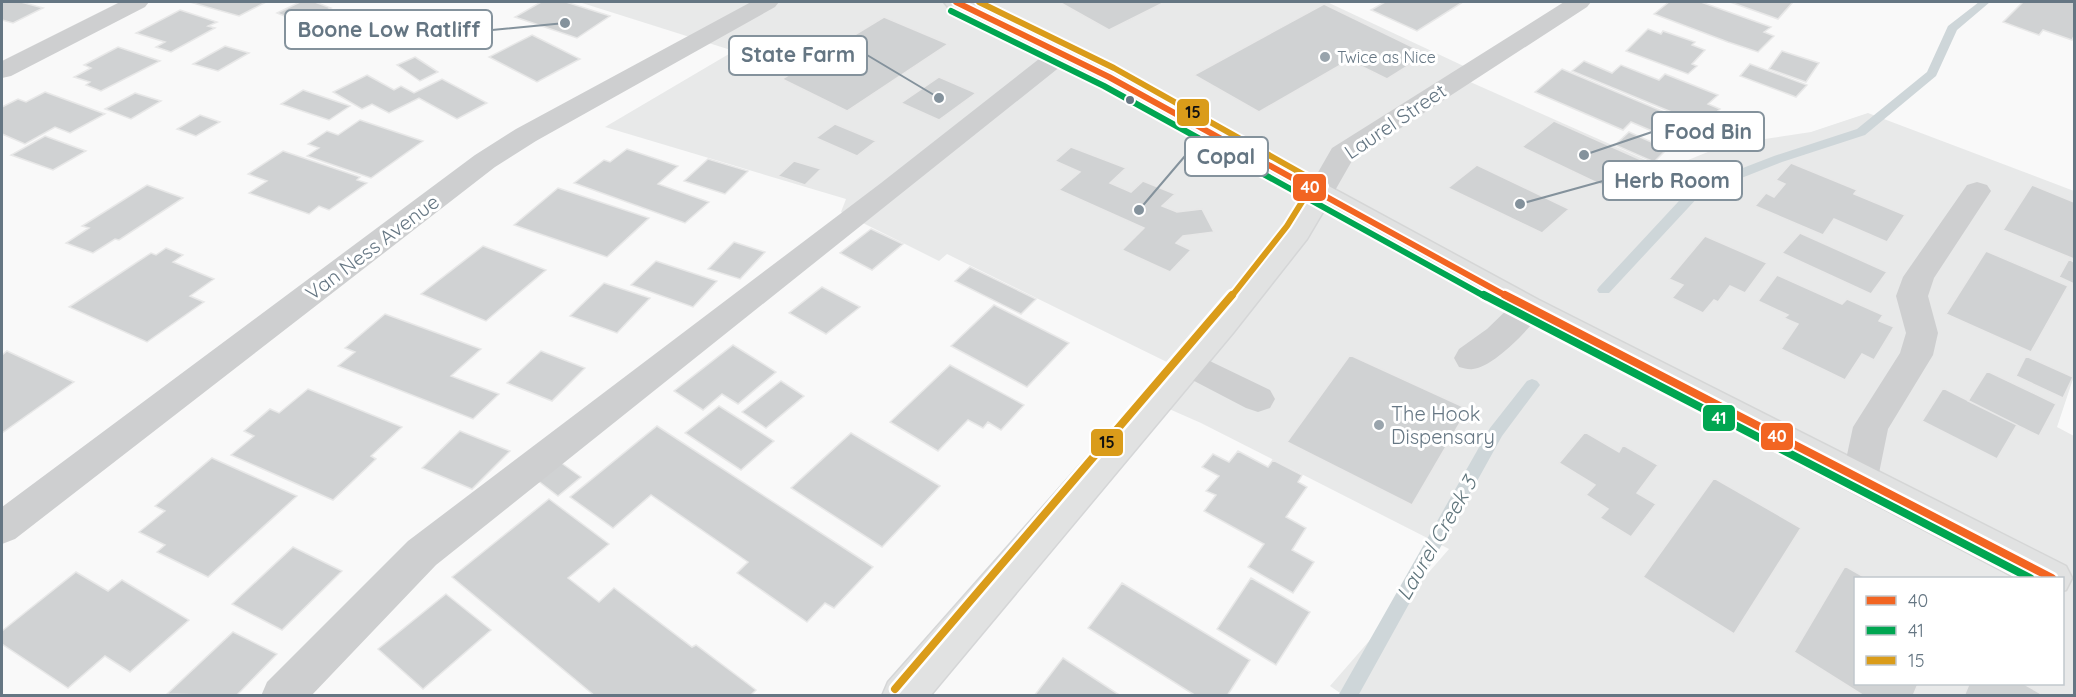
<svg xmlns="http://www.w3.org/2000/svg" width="2076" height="697" viewBox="0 0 2076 697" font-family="Quicksand,sans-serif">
<rect width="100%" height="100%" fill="#f9f9f9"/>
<path fill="#e8e9e9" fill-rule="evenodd" d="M579,2h748l143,67 -11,8 207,92 59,-24 86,-13 57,-19 206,78v185l-17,51 17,9v259h-731l-13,-9 119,-137 -248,-126 -50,-22 24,-35 -228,-112 -8,7 -98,-49 5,-13 -241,-72 129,-76zM1856,578h206v106h-206z"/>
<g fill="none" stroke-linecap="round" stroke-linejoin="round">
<path fill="#ced6d9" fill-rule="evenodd" d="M1979,2h11l-33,28 -21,46 -71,59 -83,27 -81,32 -92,99h-10l-2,-3 2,-3 92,-99 83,-32 83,-27 70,-57 21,-46z
M1532,379l5,2 3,4 -38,51 -144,260h-20l152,-268 37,-47z"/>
</g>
<path fill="#d0d2d3" stroke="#e8e8e8" stroke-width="1.5" d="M2,2h19l22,6 -30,15 -11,-3z
M196,2h70l-27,14 -46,-13z
M300,2h15l16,6 -30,15 -24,-10z
M541,2h25l44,14 -33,22 -62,-21z
M1059,2h106l-56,28z
M1385,2h78l-46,29 -46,-21z
M1669,2h32l70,25 -7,5 10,4 -16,16 -30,-10 -74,-28z
M1730,2h63l-15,17z
M2023,2h51v34l-2,4 -29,-10 -4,5 -36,-13z
M1324,4l103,50 -40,25 -38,-19 -90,52 -65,-37z
M180,10l37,12 -9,4 7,2 -44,24 -15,-5 9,-5 -29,-9z
M884,17l64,27 -101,67 -65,-32z
M1648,29l13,5 2,-3 32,11 -3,3 13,5 -13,14 5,2 -9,8 -62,-23z
M532,35l48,24 -43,23 -48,-25z
M225,46l24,7 -31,18 -25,-7z
M118,47l42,14 -59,30 -15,-6 4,-3 -16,-5 17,-9 -7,-3z
M1782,51l37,12 -13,19 -37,-13z
M415,57l23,15 -18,9 -23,-16z
M1584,61l28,12 9,-8 38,15 6,-6 53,21 -10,9 12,5 -17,16 -131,-54z
M1750,64l57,21 -11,12 -56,-21z
M1562,69l114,48 -7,6 15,6 -11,11 -42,-18 -8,8 -88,-38z
M367,75l27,15 7,-4 13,7 28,-14 45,24 -30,16 -38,-21 -30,15 -17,-9 -10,5 -29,-17z
M939,77l37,16 -37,27 -38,-17z
M303,90l47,16 -21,14 -48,-16z
M45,92l60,22 -35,19 -15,-6 -30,17 -23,-10v-27l16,-8 8,3z
M135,93l26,8 -30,18 -26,-10z
M200,115l20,7 -24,14 -19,-7z
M360,120l63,21 -52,37 -64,-22 12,-8 -11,-4 19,-13 11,4z
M1554,121l94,42 -32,29 -94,-45z
M835,124l41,17 -19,15 -41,-18z
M1629,132l38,17 -13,13 -39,-17z
M45,136l41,15 -33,19 -42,-15z
M1071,147l55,21 -16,15 21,9 12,-11 32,13 -13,12 15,6 25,-3 12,23 -31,4 -7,7 15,7 -21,22 -48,-22 22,-22 -85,-38 21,-18 -25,-11z
M627,149l51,17 -20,18 51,18 -24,21 -111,-40 30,-23 6,2z
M283,151l77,26 -3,3 10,3 -38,27 -10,-4 -10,8 -60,-21 18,-12 -19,-7z
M708,159l40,12 -23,23 -41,-13z
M794,161l27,8 -16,16 -27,-9z
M1791,163l66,27 -3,4 51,21 -18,27 -53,-23 -11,16 -68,-29 11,-13 8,4 11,-13 -9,-4z
M1477,165l92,44 -27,24 -94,-45z
M147,185l36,13 -64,42 -4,-1 -22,14 -27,-10 23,-15 -7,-2z
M2032,185l42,17v57l-71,-29z
M558,188l91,30 -42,39 -93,-32z
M871,229l32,15 -31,26 -32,-17z
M1800,233l87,39 -16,22 -89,-41z
M1705,236l62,27 -22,30 -15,-7 -12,16 -4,-2 -11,13 -31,-15 11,-13 -14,-6z
M734,242l31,10 -25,27 -32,-10z
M483,246l63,24 -60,51 -65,-27z
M166,248l17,7 -10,7 41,17 -24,17 14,6 -57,40 -78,-35 82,-54 5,2z
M1986,251l82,35 -37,66 -85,-38z
M2069,259l5,3v22l-15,-7z
M656,261l61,20 -24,26 -62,-22z
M970,267l66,32 -15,15 -66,-33z
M1777,275l65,29 5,-5 36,16 -4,6 15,6 -20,33 -12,-6 -17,26 -64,-31 17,-25 -14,-6 4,-3 -30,-14z
M604,283l46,15 -33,35 -47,-17z
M822,287l38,20 -34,27 -37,-21z
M994,305l75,38 -42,44 -76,-41z
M385,314l96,35 -30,27 48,18 -26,25 -135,-53 17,-14 -10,-4z
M733,345l43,27 -38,32 -16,-10 -19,16 -29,-19z
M7,351l67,31 -72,51v-78z
M541,351l44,17 -33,33 -45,-18z
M1350,355l118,54 -56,96 -125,-63z
M2026,356l47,21 -10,21 -47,-22z
M950,365l74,40 -23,25 -13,-8 -5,6 -15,-8 -30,31 -48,-29z
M1987,371l69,33 -17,32 -71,-35z
M781,381l23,15 -38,32 -24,-16z
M1943,388l74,37 -20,34 -75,-38z
M308,389l94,38 -31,29 5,3 -43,41 -102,-45 23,-19 -10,-5 26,-22 9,4z
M719,406l55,35 -33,29 -56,-37z
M657,426l216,141 -39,41 -9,-5 -18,19 -70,-49 11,-11 -97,-67 -38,33 -43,-31z
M460,431l50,20 -38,38 -50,-21z
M1585,432l34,20 4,-7 35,20 -21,28 19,11 -25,33 -31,-19 8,-9 -22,-14 9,-10 -36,-22z
M851,433l89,53 -58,61 -91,-59z
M1238,451l30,16 5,-7 29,15 -4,7 9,5 -21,30 20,11 -14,22 22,12 -21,31 -45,-26 16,-23 -60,-33 12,-16 -10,-4 13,-15 -17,-9 11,-13 16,8z
M212,458l85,38 -89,81 -51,-25 8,-7 -26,-13 26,-21 -10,-5z
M560,462l21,15 -23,19 -21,-16z
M1714,478l87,50 -67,106 -91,-57z
M549,499l60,45 -41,34 31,24 15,-14 78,59 4,-2 60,45 -6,6h-155l-143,-119z
M293,547l49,24 -60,59 -50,-26z
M1845,566l21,12h-10v106h62l-5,12h-49l-70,-44z
M76,572l32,19 14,-11 67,40 -59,52 -25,-16 -37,32 -66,-44v-13z
M1251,578l59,34 -34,53 -59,-36z
M1122,583l128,77 -23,36h-31l-108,-68z
M446,594l45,36 -68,59 -45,-40z
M233,632l44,22 -41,42 -69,-2z
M1063,658l58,38h-87z
M1969,684h55l21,12h-81z"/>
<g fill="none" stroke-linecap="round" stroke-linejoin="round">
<g stroke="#d5d6d7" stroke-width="3">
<path id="major" d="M1319,186l10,3 4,6 -26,44 -74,94 -303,363h-48l6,-14 323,-365 74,-92 24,-36z"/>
</g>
<g stroke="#d5d6d6" stroke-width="3">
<path id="highway" d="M944,2h29l145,70 421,228 527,266 6,12 -6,12 -4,1v-13h-46l-499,-262 -417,-234 -152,-75z"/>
</g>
<path fill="#cecfd0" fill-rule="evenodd" d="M120,2h29l-4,5 -134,69 -9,2v-17z
M751,2h28l-4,5 -239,134 -41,26 -480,372 -13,5v-37l473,-352 41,-26z
M1564,2h27l-4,5 -234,152 -24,42 -10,3 -10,-3 -4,-6 27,-47z
M1062,46l9,2 3,5 -3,5 -635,507 -125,131h-50l6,-14 141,-141 473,-358 172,-135z
M1977,182l10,3 4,6 -57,87 -6,18 10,37 -5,22 -45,74 -10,49 -5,10 -13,5 -13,-5 -5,-10 11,-51 47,-74 6,-20 -10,-37 7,-19 64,-92z
M1528,297l11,3 5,8c-11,18 -50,59 -71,61 -4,1 -9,-1 -14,-2l-5,-9 5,-9 28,-20 30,-29z
M1189,351l81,39 5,9 -5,9 -12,4 -12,-4 -69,-36 -5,-9 5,-9z"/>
<use href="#major" fill="#e1e2e2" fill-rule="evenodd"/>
<use href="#highway" fill="#e1e2e2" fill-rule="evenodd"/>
<g stroke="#fff" stroke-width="10">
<path id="bus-1-far1" d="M956,2l153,75 399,220"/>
</g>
<g stroke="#fff" stroke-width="13">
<path id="bus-1" d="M1505,295l547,283"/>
</g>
<g stroke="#fff" stroke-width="10">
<path id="bus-2-far1" d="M951,11l153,75 382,211"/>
</g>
<g stroke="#fff" stroke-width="13">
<path id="bus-2" d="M1484,295l546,283"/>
</g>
<g stroke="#fff" stroke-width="10">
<path id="bus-3-far1" d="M979,2l135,66 210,118
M1231,297l56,-71 23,-37"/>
</g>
<g stroke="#fff" stroke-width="13">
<path id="bus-3" d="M895,689l337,-394"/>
</g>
<use href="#bus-1-far1" stroke="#f26522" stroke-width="6"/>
<use href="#bus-1" stroke="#f26522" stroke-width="8"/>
<use href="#bus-2-far1" stroke="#00a651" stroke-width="6"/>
<use href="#bus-2" stroke="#00a651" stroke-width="8"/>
<use href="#bus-3-far1" stroke="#da9c1a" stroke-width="6"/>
<use href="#bus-3" stroke="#da9c1a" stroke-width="8"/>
</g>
<g fill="#99a4ac" stroke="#fff" stroke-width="2">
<circle cx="1325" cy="57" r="6"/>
<circle cx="1379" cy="425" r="6"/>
</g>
<circle fill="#657683" stroke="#fff" stroke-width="2" cx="1130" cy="100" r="5"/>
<g text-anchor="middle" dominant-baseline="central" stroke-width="6" stroke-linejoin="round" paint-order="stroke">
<g font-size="16" fill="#657683" stroke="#fff" text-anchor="start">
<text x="1337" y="57">Twice as Nice</text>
</g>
<g font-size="20" fill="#657683" stroke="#fff">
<text transform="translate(1395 121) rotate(-34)">Laurel Street</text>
<text transform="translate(372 247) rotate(-37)">Van Ness Avenue</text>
</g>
<g font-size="20" fill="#657683" stroke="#fff" text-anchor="start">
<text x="1391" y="413">The Hook<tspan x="1391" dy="23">Dispensary</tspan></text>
</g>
<g font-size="21" font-style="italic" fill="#60757c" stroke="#fff">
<text transform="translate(1436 538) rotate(-60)">Laurel Creek 3</text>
</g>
</g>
<path fill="none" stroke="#84929c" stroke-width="2" d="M565 23L492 30M939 98L867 55M1584 155L1652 132M1139 210L1185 156M1520 204L1603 181"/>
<g fill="#84929c" stroke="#fff" stroke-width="2">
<circle cx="565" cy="23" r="6"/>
<circle cx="939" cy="98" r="6"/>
<circle cx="1584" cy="155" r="6"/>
<circle cx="1139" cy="210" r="6"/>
<circle cx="1520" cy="204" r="6"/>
</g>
<g fill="#fff" stroke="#84929c" stroke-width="2">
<rect x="285" y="10" width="207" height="39" rx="6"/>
<rect x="729" y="36" width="138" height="39" rx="6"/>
<rect x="1652" y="112" width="112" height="39" rx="6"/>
<rect x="1185" y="137" width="83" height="39" rx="6"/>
<rect x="1603" y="161" width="139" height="39" rx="6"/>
</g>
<g font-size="21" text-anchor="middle" font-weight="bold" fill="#657683">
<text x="389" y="37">Boone Low Ratliff</text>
<text x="798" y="62">State Farm</text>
<text x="1708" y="139">Food Bin</text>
<text x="1226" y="164">Copal</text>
<text x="1672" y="188">Herb Room</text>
</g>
<g stroke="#fff" stroke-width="2">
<rect x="1176" y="98" width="34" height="29" rx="6" fill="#da9c1a"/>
<rect x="1292" y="173" width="35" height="29" rx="6" fill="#f26522"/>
<rect x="1702" y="404" width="34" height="28" rx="6" fill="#00a651"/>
<rect x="1760" y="422" width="34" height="29" rx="6" fill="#f26522"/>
<rect x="1090" y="428" width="34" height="29" rx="6" fill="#da9c1a"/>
</g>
<g font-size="16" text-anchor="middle" font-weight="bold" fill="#fff">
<text x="1310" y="193">40</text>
<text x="1719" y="424">41</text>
<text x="1777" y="442">40</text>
</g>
<g font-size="16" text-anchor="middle" font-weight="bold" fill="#111">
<text x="1193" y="118">15</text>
<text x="1107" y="448">15</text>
</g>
<rect width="2076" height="697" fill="none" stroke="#657683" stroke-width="6"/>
<rect x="1854" y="577" width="210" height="108" fill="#ffffff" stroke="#c1c8cd" stroke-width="1.5"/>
<rect x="1866" y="596" width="30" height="9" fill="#f26522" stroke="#c1c8cd" stroke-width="1.5"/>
<text x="1908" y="607" font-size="18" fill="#657683">40</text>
<rect x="1866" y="626" width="30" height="9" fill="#00a651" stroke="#c1c8cd" stroke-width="1.5"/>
<text x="1908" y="637" font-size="18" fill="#657683">41</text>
<rect x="1866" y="656" width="30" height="9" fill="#da9c1a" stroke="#c1c8cd" stroke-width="1.5"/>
<text x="1908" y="667" font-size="18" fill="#657683">15</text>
</svg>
